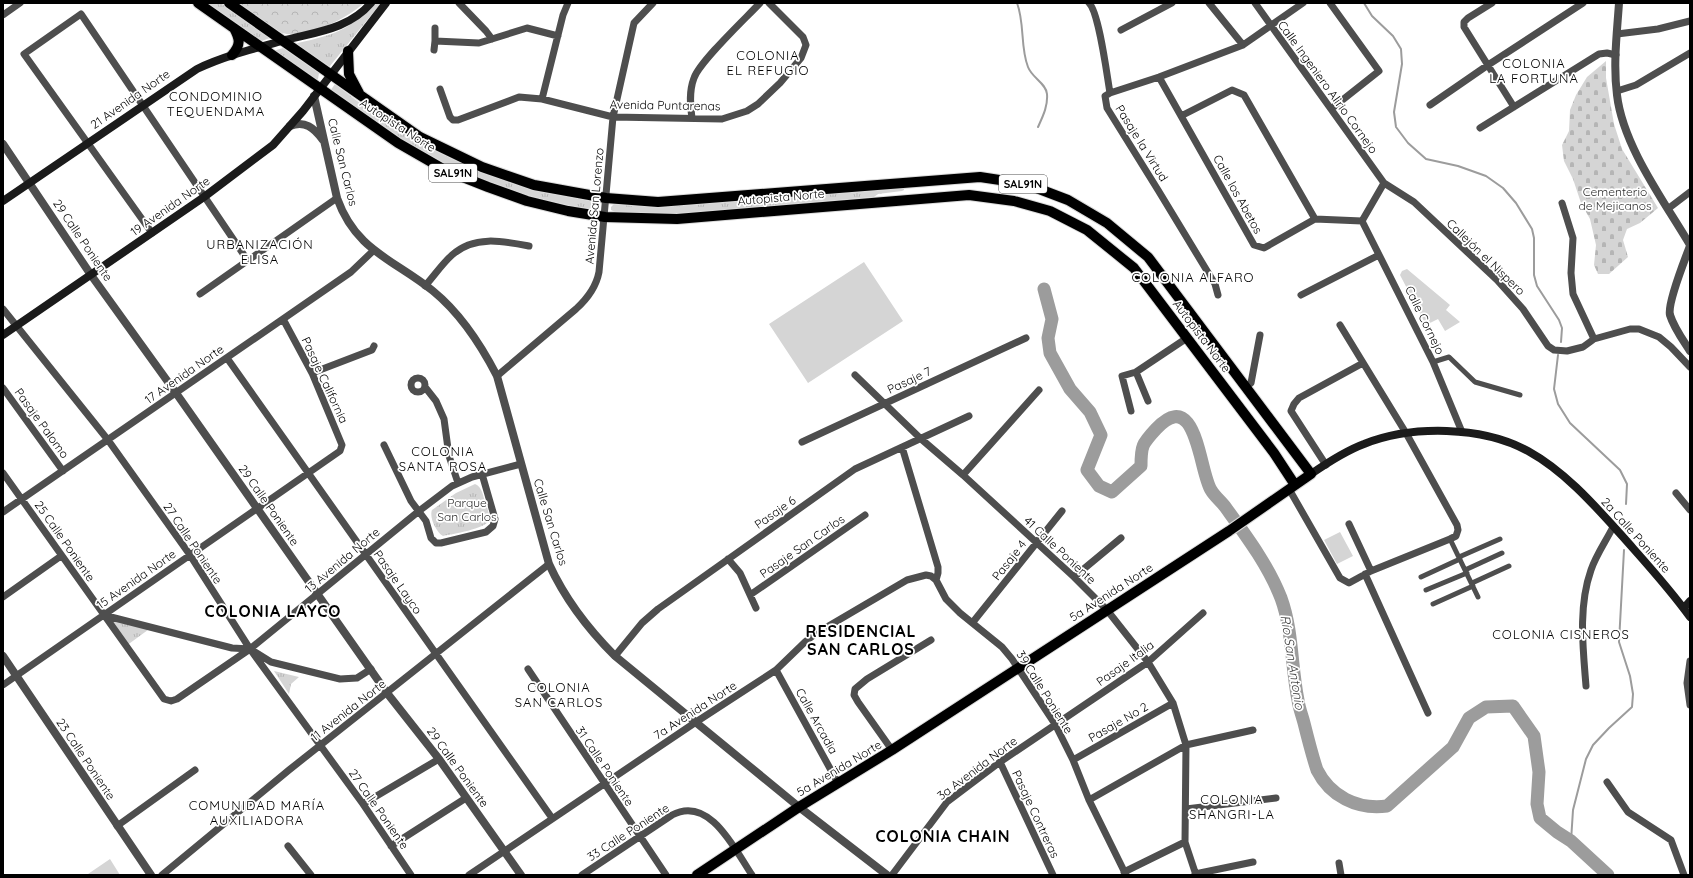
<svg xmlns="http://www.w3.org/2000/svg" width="1693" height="878" viewBox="0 0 1693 878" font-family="Quicksand,sans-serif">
<defs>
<pattern id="grass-tufts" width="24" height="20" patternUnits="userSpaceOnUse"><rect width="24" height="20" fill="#d5d5d5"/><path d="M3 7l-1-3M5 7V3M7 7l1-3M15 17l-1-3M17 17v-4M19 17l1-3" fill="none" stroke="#b5b5b5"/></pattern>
<pattern id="forest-crowns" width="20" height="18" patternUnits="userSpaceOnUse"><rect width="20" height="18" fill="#d5d5d5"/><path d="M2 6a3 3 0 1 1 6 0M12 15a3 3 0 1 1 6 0" fill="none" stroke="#b5b5b5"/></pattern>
<pattern id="cemetery-stones" width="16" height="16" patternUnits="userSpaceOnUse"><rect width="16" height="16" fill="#d5d5d5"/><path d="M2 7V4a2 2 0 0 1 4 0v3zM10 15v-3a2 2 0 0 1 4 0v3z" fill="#b5b5b5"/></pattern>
</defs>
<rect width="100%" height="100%" fill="#fff"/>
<path fill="url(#grass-tufts)" d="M204,3h17l49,35 -11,4z
M374,3h7l-51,63 -4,1 -31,-22 3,-2c34,-8 52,-12 76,-40z
M283,48l36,25 -1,6 -2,1 -43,-29z
M335,84c20,15 40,31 61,45 60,37 125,59 194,72l3,6 -2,2h-6c-59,-12 -120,-29 -172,-60 -29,-18 -56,-39 -83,-58z
M904,187v3l-2,1 -24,3 -4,3 -196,17 -63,-2 -4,-2v-3l3,-3 34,2 42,-2z
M475,484c7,3 8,11 10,18 2,5 5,13 4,18 -3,9 -37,14 -46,16 -7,-4 -14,-19 -11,-26l24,-17z
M103,615l49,12 -26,19z
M274,671l25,6 -8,7 -2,10z"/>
<path fill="url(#forest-crowns)" d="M239,3h125c-16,15 -59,37 -82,30 -8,-2 -35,-24 -43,-30z"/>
<path fill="url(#cemetery-stones)" d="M1606,61v17l8,46 8,25 36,59 -18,15 -13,6 -4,11 5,17 -19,17h-11l-4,-9 2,-20 -6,-26 -9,-16 -8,-24 -9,-18 -2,-16 7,-14 1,-21 6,-15 11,-18z"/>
<path fill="#d5d5d5" d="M864,262l39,59 -95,62 -39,-59z
M1407,269l43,36 -4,5 14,12 -15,9 -7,-12 -12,6 -26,-50 2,-4z
M1340,532l13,24 -16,8 -13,-24z
M110,859l10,16h-35l3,-1z"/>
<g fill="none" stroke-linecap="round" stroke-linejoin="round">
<path stroke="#9c9c9c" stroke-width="2" d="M1017,3c8,21 3,44 11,64 4,11 18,16 19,27 1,12 -4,22 -9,33
M1364,3l8,13 21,20 8,13 1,15 -8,48 2,15 12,16 18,16 32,7 28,10 17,12 13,15 16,26 2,9v37l3,11 22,34 3,8 -1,14
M1558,355l-4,34 4,15 12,19 50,47 7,14 -1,20
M1571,841l2,-31 13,-51 7,-14 16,-17 23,-21 1,-13 -3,-18 -11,-34 5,-92"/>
<path stroke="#9c9c9c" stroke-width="13" d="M1044,289l8,30 -4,19 2,15 20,36 20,23 11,23 -14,35 12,16 13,6 29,-26c0,-20 1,-22 15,-37 41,-44 43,42 55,61 4,7 11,12 15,18 21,29 42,57 55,90 12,33 10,68 17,102 1,8 4,15 6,23 4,16 8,32 13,47 13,26 40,40 70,36l66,-59 16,-29 17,-11 27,-1 21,30 5,36 -2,32 3,14 17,14 14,9 37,34"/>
<g stroke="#dbdbdb" stroke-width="12">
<path id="primary" d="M198,3l200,140 47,27 43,17 39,14 41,10 37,6 72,2 292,-24 45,6 36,10 37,19 47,38 140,185 21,32
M229,3l191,134 62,30 52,18 72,13 52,4 322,-25 46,7 42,16 39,23 41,34 163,217 -82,57 -337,219 -93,57 -102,68
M348,51l1,23 10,19
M232,55c9,-10 8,-16 2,-27"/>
</g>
<path stroke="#4e4e4e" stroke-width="5" d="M1433,362l16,-5 26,25 45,13
M1450,539l28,58
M1459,557l41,-18
M1465,570l37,-17
M1421,577l39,-18
M1472,583l37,-17
M1426,590l41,-17
M1433,604l40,-18"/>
<path stroke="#4e4e4e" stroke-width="7" d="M459,3l27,28 6,8
M1089,3c10,9 18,73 21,90
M1209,3l34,42
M1255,3l129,180 30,19 83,78 26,29 25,37 6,4 13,1 16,-4 11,-8 36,-10h9l20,8 12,10 19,20
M1330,3l49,68 -48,38
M1492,3l-24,15 -4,4v5l50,80
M3,15l17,-12
M435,28v13l44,2 48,-15 31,8
M1121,30l51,-27
M1617,34l41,-5 32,-8
M434,50l1,-9
M1159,77l95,168 10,3 51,-29 47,2
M440,89l10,28 3,3h5l61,-23 23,2 71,18 109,2 25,-8 11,-7 22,-21 21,-25 5,-13 -3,-8 -34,-34
M1617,91l19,-6 54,-32
M542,99l21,-84 5,-12
M1430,105l58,-40 95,-62
M1181,116l51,-26 12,5 71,124
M692,118c-2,-14 -3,-27 2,-40 6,-17 52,-60 66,-75
M1480,128l119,-74 8,-1 9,2
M1562,203l11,35 -2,35 2,21 21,45
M1669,208l21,-16
M1362,221l71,141 29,70
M1362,221l22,-38
M152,233l-128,-179 57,-40 167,247
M425,286c9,-10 17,-22 27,-31 22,-20 51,-14 77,-9
M200,294l137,-96
M1218,295l-3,-11 -57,-94 -51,-82 -2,-12 5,-3 49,-16 84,-32 60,-42
M1301,295l78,-40
M3,309l105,131 82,115 60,94 113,155 48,71
M227,358l325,460
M1136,372l12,29
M312,373l60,-23 2,-4
M855,375l65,63 43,37 111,102 33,33 41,52 25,41 13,42 -1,97 11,33
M497,376l79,-67c11,-10 20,-21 23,-37l14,-155 21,-94 19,-20
M411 385a7 7 0 1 1 14 0a7 7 0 1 1-14 0Z
M1246,386l5,-3 9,-48
M425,387l11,14 8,18 5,37 9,27
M3,388l60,83
M1131,411l-9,-35 14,-4 51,-34
M802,442l224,-104
M384,445l27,56 15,20 5,17 5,5h5l45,-11 7,-6 2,-7 -13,-45
M902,447l36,120v6l-2,7
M1326,465l-35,-54 3,-7 5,-6 64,-35
M3,473l161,226 7,2 6,-2 73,-50 169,-138 33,-25 20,-9 49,-13
M963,475l76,-85
M1289,489l51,89 9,5 22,-12 79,-32 6,-3 2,-6 -1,-5 -51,-92 -66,-108
M1676,493l14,17
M3,512l348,-240 23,-22
M1349,524l22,47
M728,559l12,14 16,35
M1365,574l63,139
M1074,577l47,-39
M750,595l115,-80
M3,597l58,-41
M103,615l129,33 18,1 21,13 69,17 17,-1 14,-9
M973,622l89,-111
M615,656l27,-33 16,-14 197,-140 114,-53
M1690,661l-3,22 3,22
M528,669l138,206
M776,670l62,113
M3,685l337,-234 2,-6 -30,-72 -29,-54
M1586,686c-3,-38 -8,-79 5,-116 5,-15 15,-29 22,-43
M892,750l-34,-48 -4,-7 1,-6 12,-10 64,-39
M1073,760l100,-57
M1000,762l53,113
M1607,782l21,30 43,28 13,35
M1089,800l97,-55 67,-15
M363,804l76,-45
M1186,809l90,-11
M117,826l78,-56
M288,846l23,29
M391,846l75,-48
M1339,863l2,12
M1124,872l61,-30
M1195,874l58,-12
M162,875l127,-105 260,-206
M469,875l227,-153 80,-52 29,-28 10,-8 92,-54 19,-5 5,1 5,4 10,19 14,14 42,34 10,12 43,65 18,36 16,40 37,75
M582,875l90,-60c38,-20 63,35 80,60
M892,875l55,-73 53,-40 148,-100 55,-49"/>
<path stroke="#4e4e4e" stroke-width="8" d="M1619,3c-2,30 -6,61 -2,92 6,51 47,106 73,150
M314,96l23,102c19,53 56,61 96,93 27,22 48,54 64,85l52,188c16,35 39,65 66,92l184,151 88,68
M290,126c15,-6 24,2 33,14
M3,144l88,131 85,118 211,300 52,66 82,116
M1690,246c-5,13 -23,58 -20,69 4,13 13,25 20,36
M3,656l148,219"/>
<path stroke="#1b1b1b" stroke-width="8" d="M3,201l194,-132c27,-13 56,-20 85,-28 32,-9 66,-11 89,-38
M3,335l201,-138 69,-52 30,-34 83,-108
M1311,474c16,-11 34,-23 53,-30 48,-19 118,-18 164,7 38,21 68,56 96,87 23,26 46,51 66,79
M1684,608l6,-7"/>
<use href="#primary" stroke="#000" stroke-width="10"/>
</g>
<g text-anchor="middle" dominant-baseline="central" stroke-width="3.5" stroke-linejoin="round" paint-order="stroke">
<g fill="#fff" stroke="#4c4c4c" stroke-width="1">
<rect x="429" y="164" width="48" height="18" rx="3"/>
<rect x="999" y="175" width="48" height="18" rx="3"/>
</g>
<g font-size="11" font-weight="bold" fill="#000">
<text x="453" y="173">SAL91N</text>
<text x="1023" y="184">SAL91N</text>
</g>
<g font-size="12" fill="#000" stroke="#fff">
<text transform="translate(1328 87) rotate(54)">Calle Ingeniero Alirio Cornejo</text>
<text transform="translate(130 99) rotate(-35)">21 Avenida Norte</text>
<text transform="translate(665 105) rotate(1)">Avenida Puntarenas</text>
<text transform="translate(398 125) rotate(33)">Autopista Norte</text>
<text transform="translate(1142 143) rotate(58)">Pasaje la Virtud</text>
<text transform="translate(343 162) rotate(76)">Calle San Carlos</text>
<text transform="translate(1238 194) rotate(61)">Calle los Abetos</text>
<text transform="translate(781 197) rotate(-5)">Autopista Norte</text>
<text transform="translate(170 206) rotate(-35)">19 Avenida Norte</text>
<text transform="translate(594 206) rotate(-85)">Avenida San Lorenzo</text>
<text transform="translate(83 240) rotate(56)">29 Calle Poniente</text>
<text transform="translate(1486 257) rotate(44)">Callejón el Nispero</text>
<text transform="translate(1425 320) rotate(64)">Calle Cornejo</text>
<text transform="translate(1202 336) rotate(53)">Autopista Norte</text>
<text transform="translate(184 374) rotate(-35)">17 Avenida Norte</text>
<text transform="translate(325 380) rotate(65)">Pasaje California</text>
<text transform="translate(909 380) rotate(-25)">Pasaje 7</text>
<text transform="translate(42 423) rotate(54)">Pasaje Palomo</text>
<text transform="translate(269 505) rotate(55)">29 Calle Poniente</text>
<text transform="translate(775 512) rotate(-35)">Pasaje 6</text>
<text transform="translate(551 522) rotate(73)">Calle San Carlos</text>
<text transform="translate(1636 535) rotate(48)">2a Calle Poniente</text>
<text transform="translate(65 541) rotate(55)">25 Calle Poniente</text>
<text transform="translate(193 543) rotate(56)">27 Calle Poniente</text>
<text transform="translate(802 546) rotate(-35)">Pasaje San Carlos</text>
<text transform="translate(1060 550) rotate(43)">41 Calle Poniente</text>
<text transform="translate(342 560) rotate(-40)">13 Avenida Norte</text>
<text transform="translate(1009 560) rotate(-52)">Pasaje 4</text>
<text transform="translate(136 579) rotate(-35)">15 Avenida Norte</text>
<text transform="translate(398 582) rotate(55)">Pasaje Layco</text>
<text transform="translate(1111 592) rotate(-33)">5a Avenida Norte</text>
<text transform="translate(1125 663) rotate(-36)">Pasaje Italia</text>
<text transform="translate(1045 692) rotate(58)">39 Calle Poniente</text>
<text transform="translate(348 710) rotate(-38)">11 Avenida Norte</text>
<text transform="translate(695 710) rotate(-33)">7a Avenida Norte</text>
<text transform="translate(817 721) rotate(61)">Calle Arcadia</text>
<text transform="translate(1118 722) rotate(-30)">Pasaje No 2</text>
<text transform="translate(86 759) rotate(56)">23 Calle Poniente</text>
<text transform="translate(605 766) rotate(56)">31 Calle Poniente</text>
<text transform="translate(458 767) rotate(54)">29 Calle Poniente</text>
<text transform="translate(839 768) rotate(-31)">5a Avenida Norte</text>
<text transform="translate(977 768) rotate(-37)">3a Avenida Norte</text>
<text transform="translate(379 809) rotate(55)">27 Calle Poniente</text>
<text transform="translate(1036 814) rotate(65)">Pasaje Contreras</text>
<text transform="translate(628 832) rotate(-33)">33 Calle Poniente</text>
</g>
<g font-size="12" fill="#2c2c2c" stroke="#fff">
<text x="1615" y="191">Cementerio<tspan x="1615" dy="14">de Mejicanos</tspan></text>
<text x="467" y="502">Parque<tspan x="467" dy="14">San Carlos</tspan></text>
</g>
<g font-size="13" letter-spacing="1" fill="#000" stroke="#fff">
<text x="768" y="55">COLONIA<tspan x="768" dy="15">EL REFUGIO</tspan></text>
<text x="1534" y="63">COLONIA<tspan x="1534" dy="15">LA FORTUNA</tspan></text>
<text x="216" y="96">CONDOMINIO<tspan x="216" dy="15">TEQUENDAMA</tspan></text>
<text x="260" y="244">URBANIZACIÓN<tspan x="260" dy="15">ELISA</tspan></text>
<text x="1193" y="277">COLONIA ALFARO</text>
<text x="443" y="451">COLONIA<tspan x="443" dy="15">SANTA ROSA</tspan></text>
<text x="1561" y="634">COLONIA CISNEROS</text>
<text x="559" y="687">COLONIA<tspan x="559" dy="15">SAN CARLOS</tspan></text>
<text x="1232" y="799">COLONIA<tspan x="1232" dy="15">SHANGRI-LA</tspan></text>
<text x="257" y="805">COMUNIDAD MARÍA<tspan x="257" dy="15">AUXILIADORA</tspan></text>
</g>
<g font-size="13" font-style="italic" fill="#3d3d3d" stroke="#fff">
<text transform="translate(1293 662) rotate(81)">Río San Antonio</text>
</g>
<g font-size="16" font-weight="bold" letter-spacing="1" fill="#000" stroke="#fff">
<text x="273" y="611">COLONIA LAYCO</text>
<text x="861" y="631">RESIDENCIAL<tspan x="861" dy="18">SAN CARLOS</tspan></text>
<text x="943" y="836">COLONIA CHAIN</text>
</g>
</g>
<rect width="1693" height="878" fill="none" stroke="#000000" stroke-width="8"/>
</svg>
